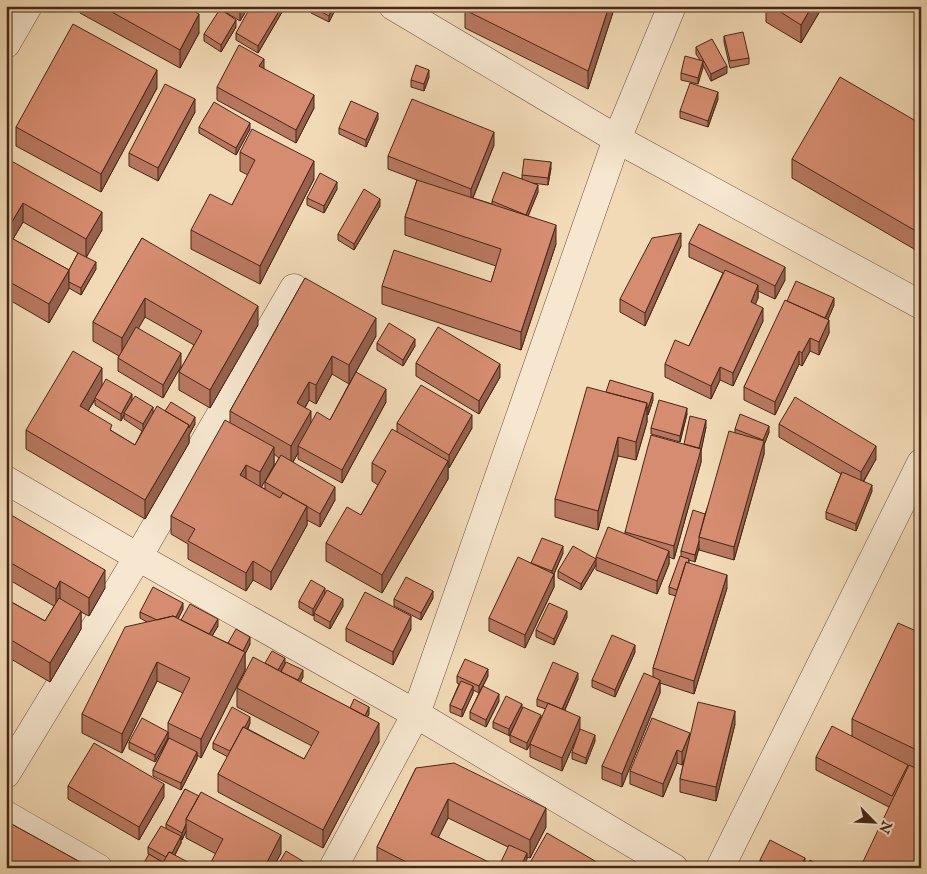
<svg xmlns="http://www.w3.org/2000/svg" width="927" height="874" viewBox="0 0 927 874" font-family="'IM FELL English',serif">
<rect width="100%" height="100%" fill="#f2dab6"/>
<filter id="stains"><feTurbulence type="fractalNoise" baseFrequency=".004" numOctaves="4"/><feColorMatrix values="0 0 0 0 .2 0 0 0 0 .09 0 0 0 0 .02 0 0 0 .5 -.17"/></filter>
<radialGradient id="worn" r=".72"><stop offset=".6" stop-color="#630" stop-opacity="0"/><stop offset="1" stop-color="#630" stop-opacity=".3"/></radialGradient>
<g fill="none" stroke-linecap="round" stroke-linejoin="round">
<g stroke="#72533f" stroke-width="29">
<path id="street" d="M393,6l224,133 304,166
M6,44l22,-38
M6,480l132,77 278,157 258,154
M6,774l132,-217 156,-269
M6,815l92,53
M333,868l83,-154 201,-575 55,-133
M720,868l201,-405"/>
</g>
<use href="#street" stroke="#f7e7d0" stroke-width="28"/>
</g>
<path fill="#b87860" stroke="#472617" fill-rule="evenodd" d="M80,6h104l15,27 -19,35 -100,-55z
M215,6h34l-9,15z
M282,6v6l-24,41 -22,-13v-7z
M295,6h15l-2,6z
M311,6h25v2l-7,14 -18,-9z
M615,6l-27,83 -123,-61v-18z
M766,6h57l-22,37 -35,-21z
M236,27l-15,25 -17,-11v-7z
M724,36l25,22v6l-19,4 -6,-26z
M696,47l31,26 -16,8 -8,-16 -5,19 -17,-4v-7l19,-13 -4,-6z
M264,69l50,39 -18,35 -79,-43v-13z
M429,77l-5,14 -13,-4v-7z
M157,88l-56,104 -85,-46v-19z
M718,99l-10,28 -28,-9v-7z
M195,112l-37,69 -29,-15v-13z
M378,119l-12,28 -27,-13v-6z
M921,124v129l-129,-75v-19z
M199,127l51,2 -14,26 -37,-22z
M494,145l-21,53 19,6v-3l30,-21v-5l29,-7 -3,17 -16,-2 6,9 -10,24 28,28 -35,106 -139,-46v-18l109,-4 5,-16 -91,-31v-18l12,-37 -29,-11v-13z
M240,152l74,27 -54,105 -69,-35v-19l41,-25 16,-30 -8,-4z
M6,158l96,72 -16,27 10,12 -15,26 -12,-7 -20,35 -43,-25zM23,222l55,31 -9,17 -56,-31z
M337,189l-13,24 -17,-8v-7z
M380,206l-26,44 -16,-10v-6z
M142,238l116,87 -48,83 -31,-18v-18l15,-27 -49,-28 -7,11 43,38 -18,32 -45,-27v-13l1,-2 -26,-15v-19z
M689,243l96,37 -10,19 -17,-8v7l-3,6 8,17 -30,65 -13,-6 -9,19 -46,-22v-13l24,-18 34,-73 -34,-16z
M681,246l-36,80 -25,-14v-13z
M305,278l71,58 -20,36 30,30 -44,81 -44,-24v-6l-5,9 42,38 -15,27 -13,-7v5l-36,65 -18,-10 -7,11 -58,-32v-15l-17,-10v-18l59,-94v-11zM332,374l17,10 -19,36 -19,3 -6,-15 4,-8 7,4zM274,454l5,4 -14,24v7l-4,-2 13,-22z
M787,301l47,4 -6,14 1,14 -10,22 -9,-4 -8,15 -3,-2 -24,51 -31,-15v-13z
M377,343l38,3 -12,20 -26,-16z
M416,363l84,14 -21,37 -63,-38z
M102,385l30,15 21,12 12,-1 30,13 -6,11v8l-44,76 -119,-70v-19zM95,400v5l26,16 3,-6v4l18,12 -7,14 -23,-14 -24,-20z
M606,392l47,8 -5,15 -1,-1v8l-11,38 -18,-4 -20,74 -43,-13v-18z
M687,414l-7,28 -29,-8v-6z
M397,423l75,5 -23,40 -1,-1v12l-66,114 -56,-32v-18l35,-28 17,-30 -6,-4v-18l25,-31z
M779,424l97,35 -12,22 8,10 -16,40 -30,-12v-7l15,-38 -62,-37z
M706,427l-5,24v11l-27,97 -5,-2v7l-12,30 -61,-24v-5l-15,25 -23,-12v-7l38,-12v-2l29,-23v-2l59,-88z
M735,429l34,3 -5,13v9l-30,106 -35,-10v-2l-4,14 -6,-2v3l38,25 -33,106 -34,-11v10l-38,94 -20,-8v-13l51,-89v-9l23,-72 -7,-2v-7l12,-31v-5l24,-37 30,-81z
M6,512l99,76 -16,28 -8,-4v17l-31,53 -44,-26v-57l39,22 9,-15 -48,-28z
M563,553l-9,21v13l-29,61 -36,-17v-13l42,-55z
M325,594l18,12 -13,23 -16,-9v-6l-1,2 -14,-8v-7z
M433,598l-12,22 -27,-14v-7z
M183,609l-5,10 3,1 37,6 -6,10 16,7 22,1 -5,10v16l-44,88 -4,-3v4l-16,31 -28,-14v-6l15,-31v-16l15,-30 -26,-12 -35,72 -40,-20v-19l65,-92 -7,-4v-6z
M567,617l-13,28 -18,-8v-7z
M346,628l65,1 -18,36 -47,-24z
M921,633v235l-32,-61 -73,-37v-13l36,-21v-17z
M635,652l-20,45 -23,-10v-7z
M281,671l22,6 -3,5 50,26 19,6 -2,3 12,25 -56,106 -105,-56v-18l10,-17 -15,-8v-6l37,-20 -2,6 56,30 8,-13 -75,-39v-19z
M457,676h31l-5,10 16,15 -13,26 -16,-8v-7l9,-19 -6,-3v3l-11,24 -12,-5v-7l9,-21 -2,-1z
M578,679l-13,31 15,20 -18,41 -32,-14v-13l-3,6 -17,-8v-6l-17,-8v-6l29,-14 19,13 5,-12 -9,-3v-7z
M735,724l-19,77 -36,-9v-13l4,-18 -2,4 -5,-2 -14,34 -33,-13v-13l60,-34z
M168,738l-13,24 -26,-13v-7z
M595,741l-9,23 -14,-5v-7z
M416,768l130,59 -16,31 -3,-1v2l-19,-12 -60,-29 -10,19 57,31h-114l-4,-2v-19z
M68,786l96,11 -25,43 -71,-41z
M185,789l96,64 -8,15h-65l8,-14 -30,-16v-7l-4,9 -1,-1v4l-6,12 -13,9 1,-2 -15,-8v-7l18,-19v-4z
M6,821l85,47h-85z
M760,860l45,5 -1,3h-42l-2,-1z"/>
<path fill="#96624e" stroke="#472617" d="M241,6h8l-9,15v-13z
M282,6v6l-24,41v-7z
M333,6h3v2l-7,14v-6z
M609,6h6l-27,83v-18z
M812,6h11l-22,37v-18z
M199,14v19l-19,35v-18z
M236,20v7l-15,25v-7z
M264,59v13l-5,-6z
M703,61v7l-5,16v-6z
M727,66v7l-16,8v-7z
M157,70v18l-56,104v-18z
M429,70v7l-5,14v-7z
M718,92v7l-10,28v-6z
M314,95v13l-18,35v-13z
M195,99v13l-37,69v-13z
M378,113v6l-12,28v-7z
M250,123v6l-14,26v-7z
M494,132v13l-23,57v-13z
M314,161v18l-54,105v-18z
M551,162v6l-3,17v-7z
M337,182v7l-13,24v-7z
M538,185v7l-12,29v-6z
M380,199v7l-26,44v-6z
M23,203v19l-17,29v-19z
M102,212v18l-16,28v-19z
M556,225v19l-35,106v-18z
M681,233v13l-36,80v-13z
M96,262v7l-15,26v-7z
M785,267v13l-10,19v-13z
M69,270v19l-20,34v-19z
M758,285v13l-7,17v-13z
M145,298v19l-23,40v-19z
M834,298v7l-9,21v-7z
M258,306v19l-48,83v-18z
M763,308v13l-30,65v-13z
M376,318v18l-27,48v-19z
M829,320v13l-10,22v-13z
M810,338v13l-8,15v-13z
M415,339v7l-12,20v-6z
M799,351v13l-24,51v-13z
M181,353v13l-18,32v-13z
M332,356v18l-16,30v-19z
M500,364v13l-21,37v-13z
M720,367v13l-9,19v-13z
M102,368v18l-22,39v-19z
M309,382v18l-12,22v-19z
M386,389v13l-44,81v-13z
M653,393v7l-5,15v-7z
M132,394v7l-8,12v2l-3,6v-7z
M647,403v19l-11,38v-18z
M153,407v7l-10,17v-7z
M687,408v6l-7,28v-6z
M311,411v18l-13,17v7l-7,12v-19z
M472,415v13l-23,40v-13z
M195,417v7l-6,11v8l-44,76v-19l44,-75z
M706,420v7l-5,24v11l-27,97v-13z
M769,426v6l-5,13v9l-30,106v-13l29,-107z
M618,437v19l-20,74v-19z
M876,446v13l-15,26v-13z
M274,447v18l-14,25v-18z
M448,461v18l-66,114v-18z
M246,465v18l-6,-8z
M872,485v6l-16,40v-7z
M335,487v13l-15,27v-13z
M307,506v19l-36,65v-18z
M699,541v7l-4,14v-7z
M563,546v7l-11,25 2,-4v13l-29,61v-13l27,-57v-7z
M669,551v13l-12,30v-13z
M596,559v6l-15,25v-6z
M253,561v19l-7,11v-18z
M105,570v18l-16,28v-18z
M727,575v13l-33,106v-13z
M60,581v19l-4,7v-18z
M325,588v7l-12,21v-7z
M433,591v7l-12,22v-7z
M343,599v7l-13,23v-7z
M183,603v6l-12,24v-6z
M81,611v18l-31,53v-19z
M567,611v6l-13,28v-6z
M411,616v13l-18,36v-13z
M218,619v7l-11,18v-6z
M250,637v7l-5,10v16l-44,88v-19l41,-87z
M635,645v7l-20,45v-7z
M285,658v6l-11,19v-6z
M157,662v19l-35,72v-19z
M488,669v7l-9,17v-7z
M303,670v7l-8,16v-7z
M578,673v6l-16,37v-6z
M660,680v13l-38,94v-13z
M473,686v7l-11,24v-7z
M499,694v7l-13,26v-7z
M522,704v6l-13,26v-7z
M369,707v7l-6,13v-7z
M735,711v13l-19,77v-14z
M541,715v7l-14,28v-7z
M250,717v6l-18,36v-7z
M580,717v13l-18,41v-13z
M379,723v19l-56,106v-18z
M168,732v6l-13,24v-7z
M690,733v13l-8,19v-13z
M595,735v6l-9,23v-6z
M677,750v13l-14,34v-13z
M197,752v7l-16,31v-7z
M164,784v13l-25,43v-13z
M448,799v19l-17,34v-18z
M546,808v19l-16,31v-18z
M186,824v7l-4,9v-7z
M281,835v18l-8,15h-9z
M181,836v7l-12,22v-7z
M527,853v6l-4,9h-3z
M805,858v7l-1,3h-4z
M595,861v7h-4z"/>
<path fill="#d68c70" stroke="#472617" d="M101,6h83l15,8 -19,36z
M251,6h31l-24,40 -22,-13z
M311,6h22l-4,10z
M467,6h142l-21,65 -123,-61z
M771,6h41l-11,19z
M220,9l16,11 -15,25 -17,-11z
M73,24l84,46 -56,104 -85,-47z
M743,32l6,26 -19,3 -6,-25z
M712,39l15,27 -16,8 -15,-27z
M239,45l25,14 -5,7 55,29 -18,35 -79,-43z
M685,56l18,5 -5,17 -17,-5z
M416,65l13,5 -5,14 -13,-4z
M840,77l81,47v110l-129,-75z
M690,83l28,9 -10,29 -28,-10z
M165,84l30,15 -37,69 -29,-15z
M412,99l82,33 -23,57 -83,-33z
M351,101l27,12 -12,27 -27,-12z
M214,102l36,21 -14,25 -37,-21z
M252,129l62,32 -54,105 -69,-36 19,-36 22,11 23,-45 -15,-8z
M6,158l96,54 -16,27 -63,-36 -17,29z
M524,159l27,3 -3,16 -26,-3z
M503,172l35,13 -12,30 -34,-14z
M320,173l17,9 -13,24 -17,-8z
M417,180l139,45 -35,107 -139,-46 12,-36 97,32 10,-33 -96,-32z
M364,189l16,10 -26,45 -16,-10z
M699,224l86,43 -10,19 -86,-43z
M681,233l-36,80 -25,-14 32,-61z
M6,235l63,35 -20,34 -43,-24z
M142,238l116,68 -48,84 -31,-18 23,-41 -57,-33 -23,40 -29,-16z
M78,253l18,9 -15,26 -12,-6v-12z
M725,270l33,15 -7,17 12,6 -30,65 -13,-6 -9,19 -46,-22 10,-24 14,6z
M305,278l71,40 -27,47 -17,-9 -16,29 -7,-3 -12,21 14,8 -20,35 -61,-35z
M796,281l38,17 -9,20 -38,-17z
M785,300l44,20 -10,22 -9,-4 -8,15 -3,-2 -24,51 -31,-15z
M389,323l26,16 -12,21 -26,-17z
M136,327l45,26 -18,32 -45,-27z
M438,327l62,37 -21,37 -63,-38z
M73,351l29,17 -22,38 32,19 -2,5 25,15 22,-39 32,19 -44,75 -119,-70z
M356,372l30,17 -44,81 -44,-24 19,-34 13,8z
M106,379l26,15 -11,20 -26,-16z
M610,380l43,13 -5,15 -1,-1v-4l-41,-11z
M421,385l51,30 -23,40 -52,-32z
M587,387l60,16 -11,39 -18,-5 -20,74 -43,-12z
M135,396l18,11 -10,17 -19,-11z
M795,397l81,49 -15,26 -82,-48z
M659,400l28,8 -7,28 -29,-8z
M171,402l24,15 -6,11v-3l-24,-14z
M740,414l29,12 -6,14 -28,-11z
M690,416l16,4 -7,28 -15,-4z
M225,420l49,27 -14,25 -14,-7 -6,10 40,23 3,-5 24,13 -36,66 -18,-11 -7,12 -58,-32 7,-12 -24,-13z
M392,429l56,32 -66,114 -56,-32 21,-36 14,8 25,-44 -14,-8z
M729,431l35,10 -30,106 -35,-10z
M651,435l50,14 -27,97 -49,-14z
M281,455l54,32 -15,27 -55,-32z
M842,472l30,13 -16,39 -30,-12z
M693,510l12,4 -6,23v4l-4,14 -14,-4z
M6,512l99,58 -16,28 -29,-17 -4,8 -50,-29z
M608,527l61,24 -12,30 -61,-24z
M542,538l21,8 -11,25 -21,-8z
M573,546l23,13 -15,25 -23,-13z
M680,556l9,3 -1,4 -2,-1 -9,28 -8,-3z
M518,557l36,17 -29,61 -36,-17z
M686,562l41,13 -33,106 -41,-13z
M406,577l27,14 -12,22 -27,-14z
M311,580l14,8 -12,21 -14,-8z
M153,587l30,16 -7,14 -3,-1 -16,4 -17,-8z
M327,590l16,9 -13,23 -16,-9z
M365,592l46,24 -18,36 -47,-24z
M59,598l22,13 -31,52 -44,-26v-38l39,22z
M549,603l18,8 -13,28 -18,-9z
M190,604l28,15 -9,15 -28,-14z
M173,616l72,36 -44,87 -33,-16 22,-45 -33,-16 -35,72 -40,-20 43,-87z
M898,623l23,10v119l-69,-33z
M236,629l14,8 -7,14 -15,-8z
M612,635l23,10 -20,45 -23,-10z
M272,651l13,7 -7,12 -13,-7z
M253,657l126,66 -56,107 -105,-56 25,-47 61,32 15,-27 -82,-44z
M465,659l23,10 -9,17 -22,-10z
M286,662l17,8 -5,10 -17,-8z
M553,662l25,11 -16,36 -25,-10z
M644,673l16,7 -38,94 -20,-8z
M461,681l12,5 -11,24 -12,-5z
M483,686l16,8 -13,26 -16,-8z
M506,696l16,8 -13,25 -16,-7z
M354,699l15,8 -4,9 -15,-8z
M698,702l37,9 -19,76 -36,-8z
M548,703l32,14 -18,41 -32,-14z
M232,707l18,10 -5,10h-2l-13,24 -17,-8z
M523,707l18,8 -14,28 -17,-8z
M142,718l26,14 -13,23 -26,-13z
M652,718l38,15 -8,19 -5,-2 -14,34 -33,-13z
M832,726l76,39 -16,31 -76,-39z
M580,729l15,6 -9,23 -14,-6z
M169,738l28,14 -16,31 -28,-13z
M94,743l70,41 -25,43 -71,-41z
M454,763l92,45 -16,32 -82,-41 -17,35 64,31 -1,3h-76l-41,-21 39,-79z
M909,765l12,6v97h-61z
M185,789l14,7 -13,23v5l-4,9 -16,-9z
M201,792l80,43 -17,33h-56l15,-29 -37,-20z
M6,821l85,47h-64l-8,-4 -2,4h-11z
M161,826l20,10 -9,17 -3,-1 -3,5 -18,-10z
M547,833l48,28 -4,7h-64z
M770,840l35,18 -5,10h-25l-15,-8z
M509,845l18,8 -7,15h-22z
M286,851l23,14 -2,3h-31z
M169,852l30,16h-39z
M149,854l13,8 -3,6h-18z
M810,860l13,8h-18z"/>
<rect width="927" height="874" fill="none" stroke="#f2dab6" stroke-width="25"/>
<rect x="8" y="8" width="912" height="859" fill="none" stroke="#472617" stroke-width="2.5"/>
<rect x="12" y="12" width="902" height="849" fill="none" stroke="#472617"/>
<g transform="translate(874 822) rotate(114)" stroke="#f7e7d0" stroke-width="4" paint-order="stroke">
<path d="M0-4L9 19L0 12L-9 19Z" fill="#472617"/>
<text y="-8" font-size="14" font-weight="bold" text-anchor="middle" fill="#472617">N</text>
</g>
<rect width="100%" height="100%" filter="url(#stains)"/>
<rect width="100%" height="100%" fill="url(#worn)"/>
</svg>
